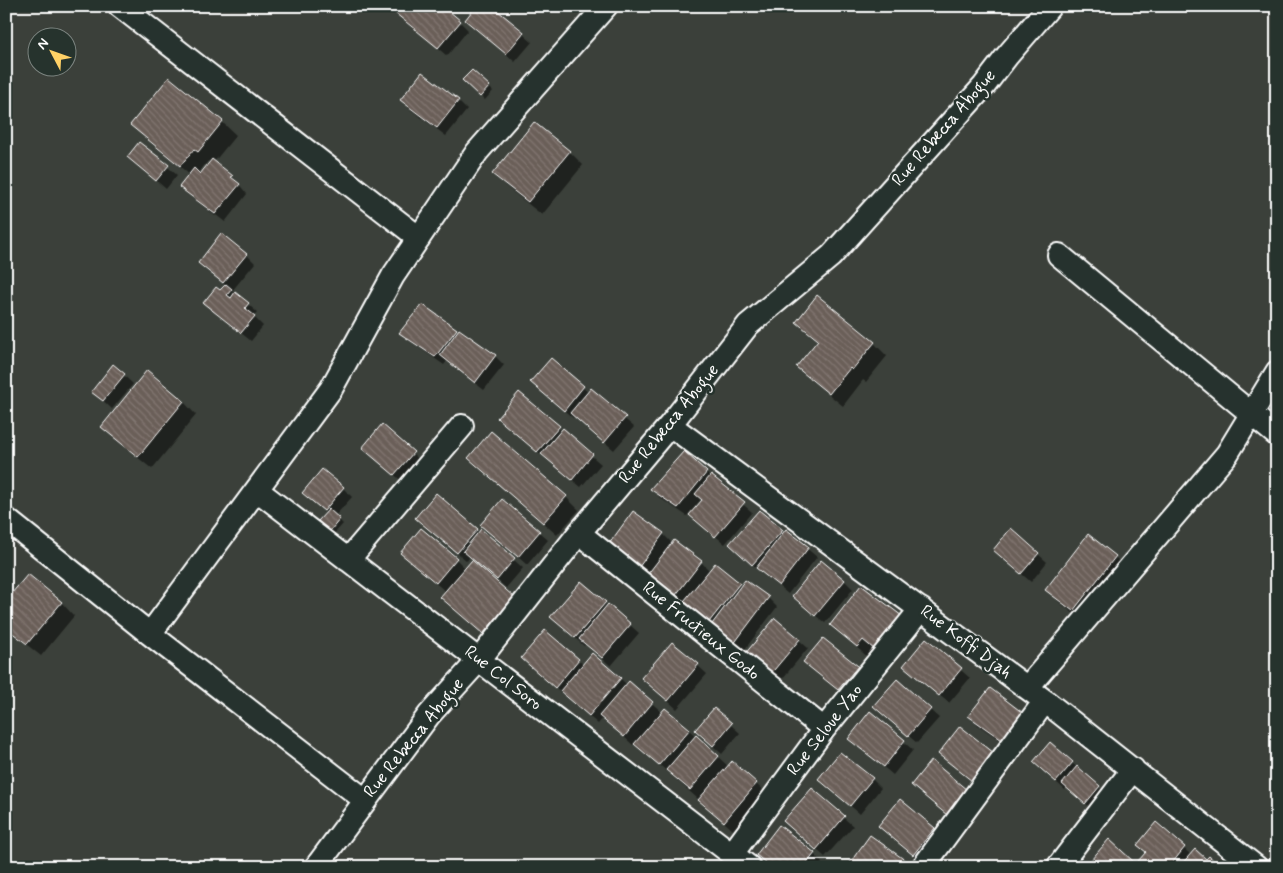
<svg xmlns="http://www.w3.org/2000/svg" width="1283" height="873" viewBox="0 0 1283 873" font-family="Mynerve,sans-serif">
<defs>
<pattern id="building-back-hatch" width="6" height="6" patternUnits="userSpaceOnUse" patternTransform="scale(1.25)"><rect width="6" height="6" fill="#6b5f59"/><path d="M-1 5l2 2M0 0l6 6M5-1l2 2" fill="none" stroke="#817772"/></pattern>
</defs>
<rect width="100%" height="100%" fill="#3b403a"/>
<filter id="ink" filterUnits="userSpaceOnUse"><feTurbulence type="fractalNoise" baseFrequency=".02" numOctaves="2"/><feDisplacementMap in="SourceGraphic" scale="10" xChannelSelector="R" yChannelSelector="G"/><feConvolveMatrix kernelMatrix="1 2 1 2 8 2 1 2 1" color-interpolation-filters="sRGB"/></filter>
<g filter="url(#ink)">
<path fill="#0007" fill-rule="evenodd" d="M490,6l42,36 -17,20 -49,-42z
M397,13l63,9 8,8 -21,26z
M472,71l21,20 -8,9 -21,-20z
M169,78l53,44 14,13 -22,27 18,14 15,18 -22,28 -9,-7 -1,1 -35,-29 10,-12 -45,-37 -14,-13zM208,161l2,2 -10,12 -2,-2z
M402,100l56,1 9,9 -21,26 -36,-27z
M534,123l36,29 13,13 -41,50 -35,-28 -13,-13z
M140,143l37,32 -11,14 -37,-32z
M246,254l9,9 -23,28 25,21 -4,4 10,10 -12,15 -37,-30 6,-19 6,-6 -27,-23z
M797,322l77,21 13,13 -21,26 -3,-2 -20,26 -32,-26 -13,-13 20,-26z
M456,329l39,27 9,9 -20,25 -37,-29 -3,4 -34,-24 -9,-8z
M551,360l38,33 2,-3 43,37 -20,23 -39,-33 -2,1 -32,-27z
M114,366l19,18 -21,25 -19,-18z
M519,394l82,70 -20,23 -74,-60z
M183,401l13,14 -44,54 -36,-29 -13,-14z
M382,426l40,36 -18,21 -32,-27z
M469,458l97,39 13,13 -22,25z
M706,473l46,39 -27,32 -25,-21 4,-23 -2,-2 -15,18 -27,-18 -8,-9z
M343,488l9,9 -17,19 8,8 -9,10 -10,-9 3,-12 -15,-12z
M503,500l45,40 -21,25 -45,-40z
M759,511l25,22 2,-2 31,26 -29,37 -49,-41z
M426,526l51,4 3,2 1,-1 42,37 -17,20 -36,-32 -3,5z
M663,534l10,10 28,18 9,9 58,27 9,9 -35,46 -125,-96z
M1088,536l27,21 13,13 -41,54 -27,-21 -13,-13z
M1038,554l9,8 -16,20 -28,-24z
M456,559l10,10 47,28 14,14 -31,35 -41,-36 -13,-13 4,-5 -36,-31z
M844,580l9,9 -28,34 -23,-18z
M6,602h55l13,14 -33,40 -35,-28z
M605,603l34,30 -28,33 -25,-22 -2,2 -32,-29z
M902,617l-32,42 -39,-34z
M545,632l39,33 36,13 7,7 2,-2 34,30 26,17 40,37 27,17 9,8 -32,38 -98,-87 -2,2 -30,-27 -5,6 -67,-57z
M799,640l9,8 -30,36 -24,-21z
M926,640l44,38 -21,25 -36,-29z
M673,643l34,31 -30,35 -25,-22z
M857,667l9,9 -19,22 -33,-28z
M714,710l26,23 -18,21 -17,-15z
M930,710l9,8 -22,25 -33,-28z
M870,713l43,37 -20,25 -43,-36z
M1023,714l-12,34 -33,-23 -9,-9z
M960,728l21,61 -42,-35z
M1072,763l36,32 -14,16 -27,-24 -2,3 -22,-20z
M819,779h53l9,9 -21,26z
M812,790l41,36 -28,31 -31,-27z
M900,801l43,36 -21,26 -43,-37z
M1157,824l34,31 28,12h-73l1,-14 -8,-8z
M1109,841l24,22 4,4h-50z
M814,854l8,9 -3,4h-49l-13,-12z"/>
<path fill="url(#building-back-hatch)" stroke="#fff" d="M401,6h42l18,15 -23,27 -43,-35z
M476,6h16l32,26 -18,22 -41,-34z
M472,70l18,16 -10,11 -18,-17z
M422,72l37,28 -22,28 -37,-28z
M169,77l54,44 -25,31 -4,-3 -14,17 -50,-41z
M534,122l36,29 -42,51 -36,-28z
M139,142l30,23 -13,16 -29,-24z
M212,159l21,17 -2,1 9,7 -25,30 -36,-27 15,-19 6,6z
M221,233l26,21 -24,29 -25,-20z
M226,284l6,5 -5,6 4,3 4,-6 14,11 -4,5 10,8 -14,17 -38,-30 13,-16 4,3z
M817,295l58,47 -23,28 -2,-2 -21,26 -33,-27 22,-27 -22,-18z
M422,304l35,25 -22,28 -36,-24z
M459,329l37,26 -21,28 -35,-28z
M551,358l33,28 -20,25 -34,-29z
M113,364l12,10 -22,27 -12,-9z
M147,370l37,31 -46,56 -37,-30z
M591,388l35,29 -22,26 -34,-30z
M519,392l41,34 -23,26 -40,-34z
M382,424l32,28 -20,23 -32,-27z
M563,428l30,26 -21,26 -31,-26z
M491,431l76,65 -24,27 -75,-65z
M684,451l23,21 -29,36 -28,-19z
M322,469l22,18 -20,24 -22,-18z
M711,475l34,27 -30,35 -26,-22 13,-15 -7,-6z
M436,493l42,36 -21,24 -42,-35z
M502,499l38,32 -22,26 -38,-32z
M329,509l11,10 -10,12 -12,-10z
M759,510l24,20 -31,35 -23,-21z
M633,511l31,22 -28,38 -30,-23z
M421,528l36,30 -21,25 -36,-30z
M1011,528l28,25 -18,21 -28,-24z
M481,529l34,29 -18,22 -34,-29z
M786,529l23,18 -30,39 -23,-18z
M1088,534l28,22 -43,55 -28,-21z
M674,540l28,21 -30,39 -28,-21z
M472,560l42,37 -31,37 -43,-37z
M821,560l24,20 -30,36 -23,-20z
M715,563l25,20 -35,44 -25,-21z
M28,574l34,28 -35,42 -21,-16v-28z
M745,580l24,17 -36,48 -24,-17z
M581,581l25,21 -31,36 -25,-21z
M861,585l41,31 -27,34 -12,-10 -6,7 -27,-22z
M608,604l23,20 -29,34 -23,-19z
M775,618l25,21 -31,37 -25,-21z
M545,630l34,29 -24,29 -34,-30z
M823,638l35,28 -20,24 -35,-28z
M926,638l36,30 -23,28 -36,-30z
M672,642l27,22 -31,37 -27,-23z
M592,653l29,25 -32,38 -29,-25z
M897,679l34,30 -23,27 -35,-30z
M629,681l24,21 -29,35 -25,-21z
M990,688l33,25 -21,27 -34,-24z
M665,708l25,21 -31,36 -25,-21z
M714,708l18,15 -19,23 -18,-16z
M870,711l35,29 -21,27 -36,-28z
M960,726l34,27 -22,28 -34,-27z
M696,735l23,21 -29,34 -24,-20z
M1050,742l23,20 -17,20 -23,-20z
M840,752l33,26 -23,28 -32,-27z
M931,760l36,30 -20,25 -36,-30z
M732,761l25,22 -33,39 -26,-22z
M1077,766l23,20 -15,18 -23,-20z
M812,788l33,28 -29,34 -33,-29z
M900,799l35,29 -22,27 -35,-29z
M1156,822l29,25 -16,20h-24l-7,-6 8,-9 -9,-7z
M779,825l36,28 -11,14h-33l-15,-12z
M870,835l39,28 -4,4h-53l-3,-3z
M1109,839l25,23 -4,5h-45z
M1195,849l11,10 3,-3 12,11h-42z"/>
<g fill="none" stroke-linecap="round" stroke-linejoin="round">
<g stroke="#fff" stroke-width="26">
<path id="minor" d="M120,6l299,232
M1059,255l218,180
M670,425l375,276 211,166
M257,490l492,377
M6,519l144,115 215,166
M579,533l245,196
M348,560l114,-134
M150,634l181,-245 62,-113 84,-124 129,-146
M1027,688l200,-234 50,-82
M732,854l92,-125 97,-120
M316,867l113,-152 50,-55 100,-127 91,-108 78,-100 83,-69 153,-170 23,-30 43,-50
M923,867l122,-166
M1058,867l75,-98"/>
</g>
<use href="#minor" stroke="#26332d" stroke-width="22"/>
</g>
</g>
<g text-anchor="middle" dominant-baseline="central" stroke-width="5" stroke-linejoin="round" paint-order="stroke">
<g font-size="18" fill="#fff" stroke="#26332d">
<text transform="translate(944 128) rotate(-49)">Rue Rebecca Abogue</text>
<text transform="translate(669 424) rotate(-51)">Rue Rebecca Abogue</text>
<text transform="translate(701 631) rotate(39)">Rue Fructieux Godo</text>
<text transform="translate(966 642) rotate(37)">Rue Koffi Djah</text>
<text transform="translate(503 678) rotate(38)">Rue Col Soro</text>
<text transform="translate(825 730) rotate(-52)">Rue Seloue Yao</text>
<text transform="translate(414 738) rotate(-51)">Rue Rebecca Abogue</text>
</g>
</g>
<rect width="1283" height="873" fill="none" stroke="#26332d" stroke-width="25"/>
<rect x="12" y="12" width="1258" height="848" fill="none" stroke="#fff" stroke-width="2" filter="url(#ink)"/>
<g transform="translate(52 52) rotate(311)"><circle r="24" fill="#26332d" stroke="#7d8581"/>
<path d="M0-4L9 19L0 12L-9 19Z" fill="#ffd166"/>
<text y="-8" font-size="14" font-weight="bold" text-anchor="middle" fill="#ffffff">N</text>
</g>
</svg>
